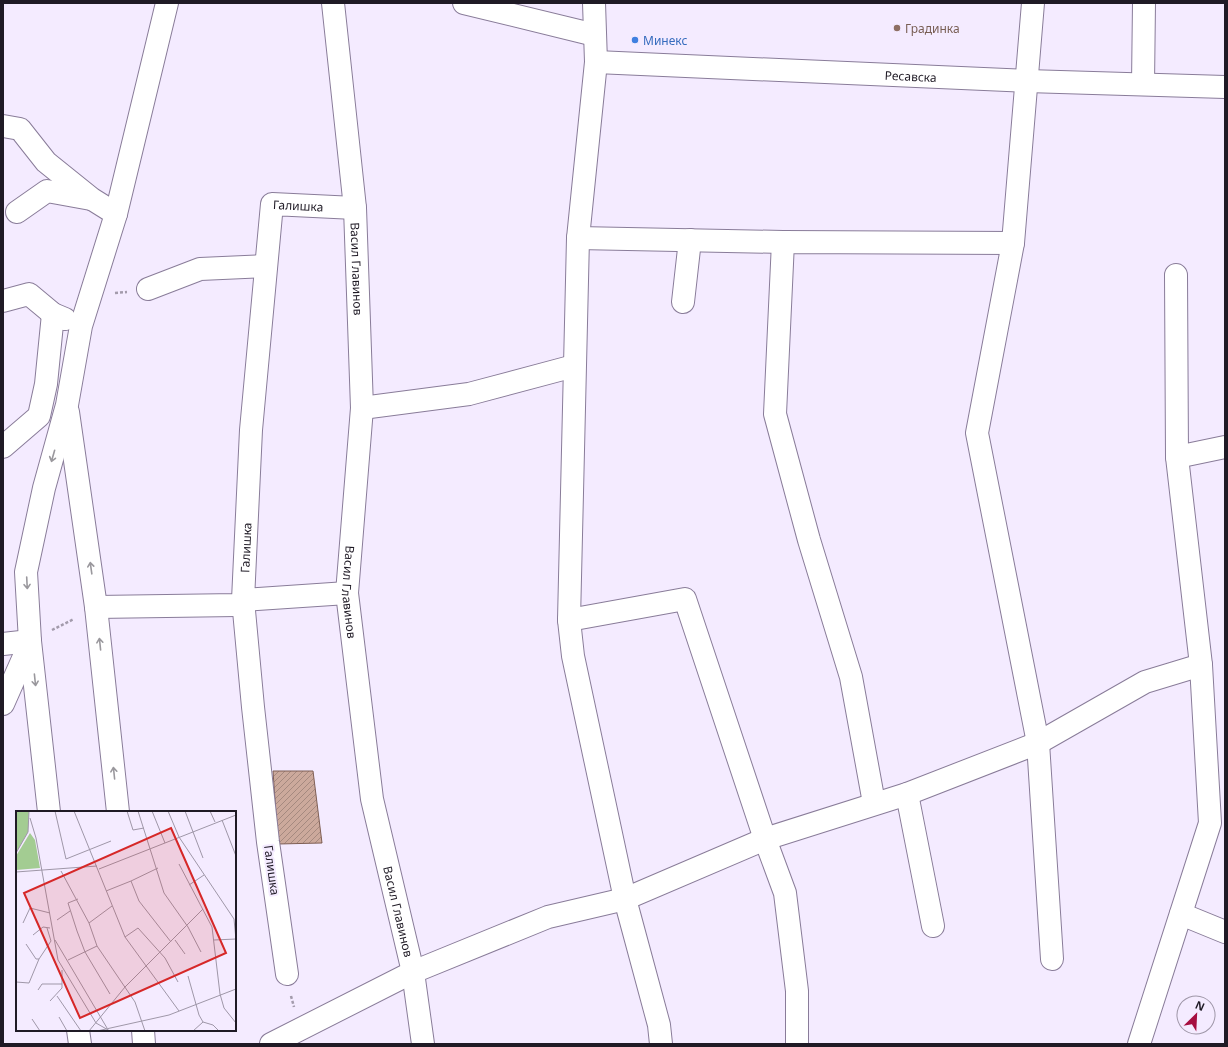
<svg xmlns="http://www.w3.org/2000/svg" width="1228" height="1047" viewBox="0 0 1228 1047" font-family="'Noto Sans',sans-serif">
<defs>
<pattern id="building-hatch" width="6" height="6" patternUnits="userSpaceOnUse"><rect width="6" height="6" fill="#cca99c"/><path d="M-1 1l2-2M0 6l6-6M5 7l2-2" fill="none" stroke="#a5897f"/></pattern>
</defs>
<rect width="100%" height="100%" fill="#f4ebff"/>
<path fill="url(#building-hatch)" stroke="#7f5f54" d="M273,771h40l9,72 -44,1z"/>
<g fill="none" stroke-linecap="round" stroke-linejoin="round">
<g stroke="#897c99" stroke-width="24">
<g id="minor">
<path id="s1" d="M333,3l22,205 7,200 -15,185 25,206 41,173 10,72"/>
<path d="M464,3l131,32"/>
<path d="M594,3l2,59 -18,176 -9,382 4,36 52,243 34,126 2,19"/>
<path d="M1033,3l-20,240 -36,190 61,310 14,216"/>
<path id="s2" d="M596,62l431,19 198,6"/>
<path d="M1143,84l1,-81"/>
<path d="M3,126l17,3 26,33 46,37 24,15"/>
<path d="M17,212l30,-21 44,8"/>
<path d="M578,238l205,4"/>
<path d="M148,289l52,-20 66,-3"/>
<path d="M3,301l26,-7 24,20 12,5"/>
<path d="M683,302l7,-62"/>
<path d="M362,408l107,-14 105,-28"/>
<path d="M68,412l28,195 22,205"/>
<path d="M3,447l36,-31 7,-32 7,-70"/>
<path d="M1177,457l48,-10"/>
<path d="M96,607l141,-2 6,-5 104,-7"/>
<path d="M569,620l116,-21 80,240 20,54 12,98v53"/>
<path d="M3,644l27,-3"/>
<path d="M3,704l27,-61"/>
<path d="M907,794l26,132"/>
<path d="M874,803l-23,-126 -42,-137 -34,-126 8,-172 230,1"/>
<path d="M49,812l-19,-171 -4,-69 18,-84 23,-83 14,-79 35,-112 51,-211"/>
<path d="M1181,914l44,18"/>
<path id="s3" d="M287,974l-19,-132 -15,-135 -10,-107 8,-170 21,-226 83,4"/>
<path d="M78,1030l2,14"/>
<path d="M143,1030l1,14"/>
<path d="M271,1044l142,-72 135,-55 77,-18 140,-60 142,-45 131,-51 107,-61 56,-17"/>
<path d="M1139,1044l71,-221 -9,-158 -24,-208 -1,-182"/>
</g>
</g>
<path stroke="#a39bac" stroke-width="2.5" stroke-dasharray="3 2" stroke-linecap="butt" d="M115,293l12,-1
M52,630l22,-11
M291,996l3,11"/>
<use href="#minor" stroke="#fff" stroke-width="22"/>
</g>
<defs><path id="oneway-shaft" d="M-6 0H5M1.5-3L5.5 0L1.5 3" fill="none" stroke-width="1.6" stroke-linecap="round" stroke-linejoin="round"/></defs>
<g stroke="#9a989d">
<use href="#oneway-shaft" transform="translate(53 456) rotate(106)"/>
<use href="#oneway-shaft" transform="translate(91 568) rotate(-98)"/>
<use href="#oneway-shaft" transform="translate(27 583) rotate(87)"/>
<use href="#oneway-shaft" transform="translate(100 644) rotate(-96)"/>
<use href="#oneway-shaft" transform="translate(35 680) rotate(84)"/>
<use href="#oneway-shaft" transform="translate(114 773) rotate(-96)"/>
</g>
<circle fill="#8d6e63" stroke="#f4ebff" stroke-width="1.5" cx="897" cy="28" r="4"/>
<circle fill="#3f7fe0" stroke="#f4ebff" stroke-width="1.5" cx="635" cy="40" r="4"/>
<g text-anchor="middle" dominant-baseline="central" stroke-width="4" stroke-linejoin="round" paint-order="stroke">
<g font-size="12" fill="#785e54" stroke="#f4ebff" text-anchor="start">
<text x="905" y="28">Градинка</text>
</g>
<g font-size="12" fill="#366cbe" stroke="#f4ebff" text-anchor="start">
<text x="643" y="40">Минекс</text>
</g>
<g font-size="12" fill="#1f1a25" stroke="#f4ebff">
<text stroke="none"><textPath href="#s2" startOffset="315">Ресавска</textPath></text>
<text stroke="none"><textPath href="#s3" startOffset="800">Галишка</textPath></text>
<text stroke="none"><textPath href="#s1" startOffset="267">Васил Главинов</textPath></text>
<text stroke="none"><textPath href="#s3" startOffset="429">Галишка</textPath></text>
<text stroke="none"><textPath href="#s1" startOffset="591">Васил Главинов</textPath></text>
<text transform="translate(272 870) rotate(82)">Галишка</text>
<text stroke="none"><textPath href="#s1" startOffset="915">Васил Главинов</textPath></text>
</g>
</g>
<g transform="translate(16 811)">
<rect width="220" height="220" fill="#f4ebff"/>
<path d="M14,22l5,7 5,28 -24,2v-14z" fill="#a3cc92"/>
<path d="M0,0h13l-1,21 -12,21z" fill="#a3cc92"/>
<path fill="none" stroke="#9f97a8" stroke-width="1" d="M39,0l11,48 45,-18M58,0l51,126 54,74M111,0l6,19 11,-2M122,0l26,82 24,34 13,25M136,0l13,32M152,0l11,26 55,82 2,21M169,0l18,47M194,0l5,11M14,7l6,20 22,122 38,63 14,8M206,9l14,36M0,42l12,-21 1,-21M163,53l33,63 8,67 4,14 12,15M142,57l-27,13 8,20 32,41M83,58l137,-54M45,60l28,52 8,23 38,56 10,29M0,61l81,-6M173,74l15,-10M90,80l25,-10M62,88l-10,4 9,28 8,21 25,42M41,109l13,-9M7,112l7,-15 20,5M73,112l23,-17M17,124l10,-8 7,1M109,126l13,-9 27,30 13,24M39,129l52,88M159,129l10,14M198,129l22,-1M10,133l10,15h3M52,149l29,-14M172,165l11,39 4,7 10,3 6,6M0,171l13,1 10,-24 12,-18 -4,-13M22,179l4,-6h20M41,185l24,35M34,190l12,-13v-18M43,206l8,14M16,208l8,12M73,220l36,-44 78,-78M81,220l72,-16 67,-26M177,220l10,-9"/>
<path fill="#d62828" fill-opacity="0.15" stroke="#d62828" stroke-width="2" d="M155,17l55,125 -146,65 -56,-125z"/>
<rect width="220" height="220" fill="none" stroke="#1f1a25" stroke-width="2"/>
</g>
<rect width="1228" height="1047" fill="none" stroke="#1f1a25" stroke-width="8"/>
<g transform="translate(1196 1015) rotate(24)"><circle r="19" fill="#f4ebff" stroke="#9f97a8"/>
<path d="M0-3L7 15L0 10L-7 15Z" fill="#a60e40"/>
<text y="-6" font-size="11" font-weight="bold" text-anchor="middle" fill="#1f1a25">N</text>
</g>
</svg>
